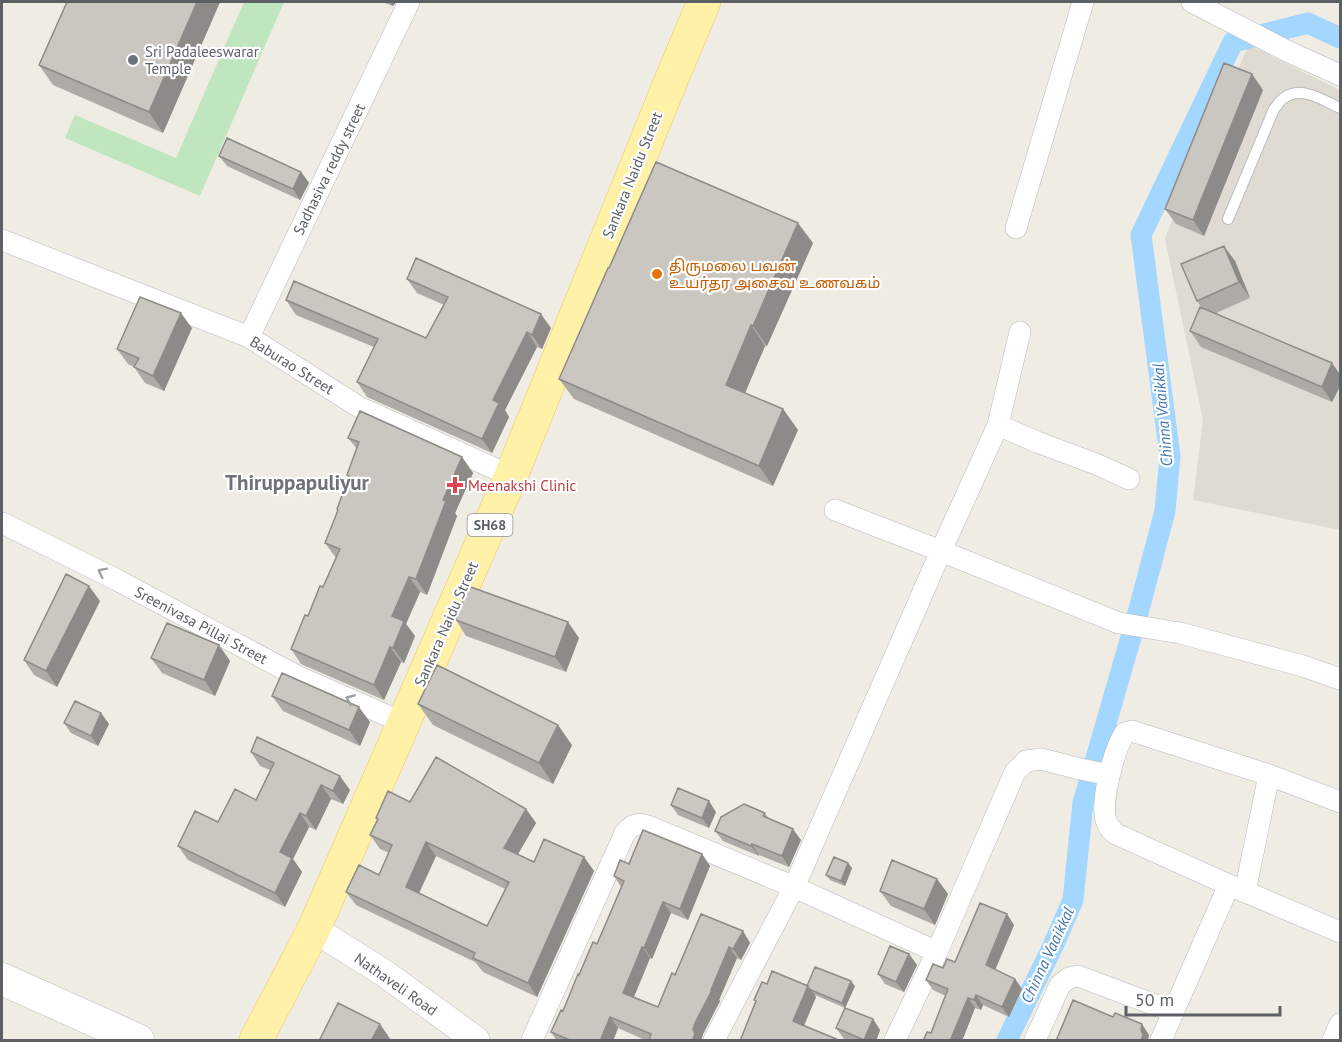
<svg xmlns="http://www.w3.org/2000/svg" width="1342" height="1042" viewBox="0 0 1342 1042" font-family="'PT Sans','Noto Sans Tamil',sans-serif">
<rect width="100%" height="100%" fill="#efece4"/>
<path fill="#dfdbd2" d="M1249,45l91,45v440l-147,-30 10,-80 -38,-181 21,-58z"/>
<path fill="#c0e6c0" d="M244,2h40l-84,194 -135,-58 10,-23 101,43z"/>
<g fill="none" stroke-linecap="round" stroke-linejoin="round">
<path stroke="#a3d7ff" stroke-width="21" d="M1007,1040l46,-94 20,-46 10,-97 55,-190 27,-102 5,-55 -29,-221 92,-193 75,-19 32,15"/>
<g stroke="#b6babe" stroke-width="12">
<path id="service" d="M1228,219l46,-110c3,-3 6,-9 10,-11 17,-13 41,3 56,10"/>
</g>
<g stroke="#b6babe" stroke-width="22">
<path id="minor" d="M1192,2l95,49 53,24
M1016,228l67,-226
M2,240l247,97 110,70 152,69
M1020,332l-22,93 -57,126 178,72 61,10 123,33 37,13
M249,337l160,-335
M998,425l39,17 59,22 33,15
M2,523l115,57 180,96 107,47
M1340,802l-71,-27 -137,-44 -7,2c-11,16 -26,72 -18,90 2,5 5,8 9,11l113,51 111,47
M1245,892l24,-117
M532,1040l93,-207c7,-9 13,-11 23,-7l146,61 143,65
M714,1040l80,-153 147,-336 -106,-41
M895,1040l42,-88 78,-180 11,-11 15,-2 35,9 33,7
M1035,1040l25,-55 9,-7 9,-2 96,36
M1161,1040l68,-155
M1333,1040l7,-16"/>
</g>
<g stroke="#b6babe" stroke-width="28">
<path id="tertiary" d="M314,929l70,44 92,67"/>
</g>
<g stroke="#b7bbc0" stroke-width="33">
<path id="secondary" d="M2,979l136,61"/>
</g>
<g stroke="#f2c759" stroke-width="34">
<path id="primary" d="M256,1040l58,-111 197,-453 161,-398 32,-76"/>
</g>
<use href="#service" stroke="#fff" stroke-width="10"/>
<use href="#minor" stroke="#fff" stroke-width="21"/>
<use href="#tertiary" stroke="#fff" stroke-width="27"/>
<use href="#secondary" stroke="#fff" stroke-width="32"/>
<use href="#primary" stroke="#fff1a8" stroke-width="33"/>
</g>
<path fill="#aeaba6" fill-rule="evenodd" d="M220,2l-57,131 -110,-48 -14,-20z
M382,2h14l-3,4z
M1263,90l-59,146 -28,-12 -11,-15z
M219,156l82,16 8,11 -9,17 -73,-34z
M813,243l-46,103h-2l-20,47 38,16 15,21 -25,56 -199,-87 -15,-20 50,-111z
M1235,261l15,37 -36,16 118,49 9,13v8l-9,18 -131,-55 -11,-16 12,-23 -5,-7z
M407,279l144,49 -9,21 -5,-2 -32,63 4,7 -17,36 -125,-56 -10,-15 17,-35 -78,-32 -10,-15 140,38 18,-33 -27,-12z
M192,328l-28,63 -19,-8 -11,-16 -6,-3 -11,-15z
M348,438l114,19 11,16 -18,40 2,3 -30,79 -7,-3 -14,32 9,12 -11,27 -3,-1 -17,38 -83,-36 -10,-15 32,-62 13,-29 -11,-15 13,-32 -1,-2 12,-31 -2,-3 10,-26z
M100,601l-43,86 -23,-12 -10,-15z
M456,620l123,18 -13,34 -100,-36z
M151,658l79,3 -15,35 -53,-23z
M272,696l98,26 -10,24 -77,-35z
M418,704l154,41 -19,39 -120,-59z
M101,713l8,11 -11,22 -27,-13 -7,-10z
M251,752l99,38 -7,14 -12,-5 -15,31 -7,-3 -16,32 9,13 -17,35 -97,-47 -10,-14 78,-46 14,-30 -10,-4z
M410,802l116,7 10,14 -18,31 16,8 50,-5 10,14 -57,126 -54,-25 -8,-10 -119,-57 -10,-13 33,-17 10,-22 -9,-4 -10,-14 7,-15 -1,-2zM436,856l69,33 -18,37 -68,-32z
M671,805l45,7 -7,16 -31,-13z
M765,813l4,6 32,21 -12,27 -30,-12v1l-36,-15 -8,-10z
M702,854l8,12 -22,54 -17,-7 -19,46 -2,-1 -16,39 24,10 17,-32 68,-44 7,12 -9,17 -4,-2 -18,42 1,1 -17,33 -2,7h-54l-29,-13 -5,13h-56l-6,-9 46,-88 24,-57 -7,-11 15,-12z
M852,868l-7,18 -15,-6 -4,-5z
M937,879l11,15 -13,31 -44,-19 -11,-15z
M1014,925l-19,45 20,9 7,10 -13,28 -26,-12 -2,5 -6,-2 -13,33h-39l8,-8 15,-37 -13,-6 -7,-10z
M909,954l8,11 -13,27 -19,-8 -7,-10z
M767,984l88,2 -10,22 28,11 7,11 -4,11h-28l-4,-2 -8,-11 9,-20 -30,-13 1,2 -12,29 -64,15 16,-39 -2,-2z"/>
<path fill="#8d8b87" d="M197,2h23l-57,131 -14,-21z
M389,2h7l-3,4z
M1252,74l11,16 -59,146 -11,-16z
M301,172l8,11 -9,17 -7,-11z
M798,223l15,20 -46,103 -14,-20z
M1224,246l11,15 15,37 -11,-16z
M181,313l11,15 -28,63 -11,-15z
M541,314l10,14 -9,21 -10,-14z
M751,325l14,21 -25,59 -14,-20z
M527,332l10,15 -32,63 4,7 -17,36 -10,-14 11,-39z
M1332,363l9,13v8l-9,18 -10,-15z
M783,409l15,21 -25,56 -14,-20z
M462,457l11,16 -18,40 2,3 -30,79 -11,-16 27,-79z
M409,577l11,15 -14,32 9,12 -11,27 -11,-15 -1,-32z
M89,586l11,15 -43,86 -11,-16z
M568,622l11,16 -13,34 -11,-15z
M219,645l11,16 -15,35 -11,-16z
M390,647l11,15 -17,38 -10,-15z
M359,707l11,15 -10,24 -11,-16z
M101,713l8,11 -11,22 -7,-10z
M558,725l14,20 -19,39 -14,-21z
M340,776l10,14 -7,14 -10,-13z
M321,785l10,14 -15,31 -10,-14z
M709,801l7,11 -7,16 -7,-10z
M526,809l10,14 -22,38 -10,-13z
M300,813l9,14 -16,32 9,13 -17,35 -10,-14 5,-41z
M793,829l8,11 -12,27 -7,-11z
M426,842l10,14 -21,45 -9,-14z
M752,844l7,11v1l-8,-10z
M702,854l8,12 -22,54 -8,-11z
M584,857l10,14 -57,126 -9,-14z
M848,863l4,5 -7,18 -4,-5z
M937,879l11,15 -13,31 -11,-16z
M663,902l8,11 -19,46 -8,-11z
M1007,914l7,11 -21,50 -7,-10z
M743,931l7,12 -9,17 -8,-11z
M642,947l8,11 -19,46 -8,-11z
M729,947l8,11 -18,42 1,1 -17,33 -2,7h-9l3,-18 16,-33z
M909,954l8,11 -13,27 -8,-10z
M1015,979l7,10 -13,28 -7,-10z
M851,981l4,5 -10,22 -3,-5z
M808,986l8,11 -15,35 -8,-11z
M976,995l7,10 -2,5 -7,-10z
M968,998l7,10 -13,33h-12z
M610,1017l8,11 -5,13h-13z
M873,1019l7,11 -4,11h-11l-1,-1z
M380,1024l11,16 -1,1h-19z
M1142,1024l7,11 -1,6h-7z"/>
<path fill="#cac7c1" stroke="#8d8b87" stroke-width="1.5" fill-rule="evenodd" d="M67,2h130l-48,110 -110,-47z
M1224,63l28,11 -59,146 -28,-11z
M227,138l74,34 -8,17 -74,-33z
M656,162l142,61 -45,103 -2,-1 -25,60 57,24 -24,57 -200,-87 49,-111h1z
M1224,246l15,36 -42,19 -16,-37z
M416,258l125,56 -9,21 -5,-3 -34,68 6,3 -17,36 -125,-57 21,-43 -92,-39 8,-19 132,57 22,-41 -41,-18z
M140,297l41,16 -28,63 -19,-9 5,-9 -22,-9z
M1200,307l132,56 -10,24 -132,-56z
M360,411l102,46 -19,43 3,1 -30,78 -7,-2 -17,39 12,5 -11,27 -3,-1 -16,38 -83,-36 14,-34 3,1 12,-30 3,1 17,-38 -15,-6 13,-33 -1,-1 12,-33 -2,-1 12,-33 -11,-4z
M66,574l23,12 -43,85 -22,-11z
M468,586l100,36 -13,35 -99,-37z
M167,623l52,22 -15,35 -53,-22z
M437,665l121,60 -19,38 -121,-59z
M282,673l77,34 -10,23 -77,-34z
M75,701l26,12 -10,23 -27,-13z
M257,737l83,39 -7,15 -12,-6 -15,31 -6,-3 -20,39 12,6 -17,35 -97,-47 17,-35 23,11 17,-33 21,11 18,-37 -23,-11z
M436,757l90,52 -22,39 30,14 10,-23 40,18 -56,126 -55,-25 2,-5 -129,-61 13,-27 20,10 13,-30 -22,-10 8,-16 -2,-1 12,-27 22,11zM426,842l83,40 -22,44 -81,-39z
M678,788l31,13 -7,17 -31,-13z
M744,804l21,9 -2,3 30,13 -11,27 -30,-12 -1,2 -36,-15 6,-14z
M643,830l59,24 -22,55 -17,-7 -19,46 -2,-1 -19,46 35,14 14,-34 3,2 26,-61 42,17 -10,18 -4,-2 -18,43h1l-17,33 -2,6 2,5 -3,7h-43l2,-7 -41,-17 -10,24h-28l-21,-9 10,-22 2,1 15,-37 1,1 14,-33 4,2 27,-63 -10,-5 6,-16 9,4z
M834,857l14,6 -7,18 -15,-6z
M892,860l45,19 -13,30 -44,-18z
M980,903l27,11 -21,51 29,14 -13,28 -26,-12 -2,5 -6,-2 -18,43h-27l4,-9 4,1 17,-44 -22,-9 7,-16 10,4 4,-9 8,3z
M890,946l19,8 -13,28 -18,-8z
M815,967l36,14 -9,22 -31,-13 -4,-4z
M772,971l36,15 -15,35 48,20h-101l16,-40 -2,-1 8,-18 5,2z
M1073,1000l40,17 2,-4 27,11 -1,6 2,5 -2,6h-85z
M338,1003l42,21 -9,17h-52z
M845,1008l28,11 -9,21 -28,-12z"/>
<defs><path id="oneway-chevron" d="M-2-3.5L2.5 0L-2 3.5" fill="none" stroke-width="1.6" stroke-linecap="round" stroke-linejoin="round" transform="scale(1.5)"/></defs>
<g stroke="#9da0a3">
<use href="#oneway-chevron" transform="translate(102 572) rotate(-153)"/>
<use href="#oneway-chevron" transform="translate(350 699) rotate(-157)"/>
</g>
<circle fill="#6b7280" stroke="#fff" stroke-width="2" cx="133" cy="60" r="6"/>
<circle fill="#e8710a" stroke="#fff" stroke-width="2" cx="657" cy="274" r="6"/>
<path fill="#e0444e" stroke="#fff" stroke-width="2" d="M452 476h6v6h6v6h-6v6h-6v-6h-6v-6h6z"/>
<g text-anchor="middle" dominant-baseline="central" stroke-width="4.5" stroke-linejoin="round" paint-order="stroke">
<rect fill="#fff" stroke="#8d9093" stroke-width="1.5" x="467.5" y="514" width="45" height="22" rx="4.5"/>
<g font-size="14" font-weight="bold" fill="#5c6065">
<text x="490" y="525">SH68</text>
</g>
<g font-size="15" fill="#5b616d" stroke="#fff" text-anchor="start">
<text x="145" y="51">Sri Padaleeswarar<tspan x="145" dy="17">Temple</tspan></text>
</g>
<g font-size="15" fill="#5c6065" stroke="#fff">
<text transform="translate(329 169) rotate(-64)">Sadhasiva reddy street</text>
<text transform="translate(632 175) rotate(-68)">Sankara Naidu Street</text>
<text transform="translate(292 365) rotate(32)">Baburao Street</text>
<text transform="translate(446 624) rotate(-66)">Sankara Naidu Street</text>
<text transform="translate(201 625) rotate(28)">Sreenivasa Pillai Street</text>
<text transform="translate(396 984) rotate(35)">Nathaveli Road</text>
</g>
<g font-size="15" fill="#c56008" stroke="#fff" text-anchor="start">
<text x="669" y="265">திருமலை பவன்<tspan x="669" dy="17">உயர்தர அசைவ உணவகம்</tspan></text>
</g>
<g font-size="15" fill="#be3a42" stroke="#fff" text-anchor="start">
<text x="468" y="485">Meenakshi Clinic</text>
</g>
<g font-size="16" font-style="italic" fill="#3f78b2" stroke="#fff">
<text transform="translate(1162 415) rotate(-95)">Chinna Vaaikkal</text>
<text transform="translate(1047 955) rotate(-65)">Chinna Vaaikkal</text>
</g>
<g font-size="21" font-weight="bold" fill="#6d7277" stroke="#fff">
<text x="297" y="482">Thiruppapuliyur</text>
</g>
</g>
<rect width="1342" height="1042" fill="none" stroke="#5c6065" stroke-width="6"/>
<path d="M1126 1006v9h154v-9" fill="none" stroke="#5c6065" stroke-width="3"/>
<text x="1135" y="1006" font-size="18" fill="#5c6065" stroke="#ffffff" stroke-width="4.5" paint-order="stroke">50 m</text>
</svg>
